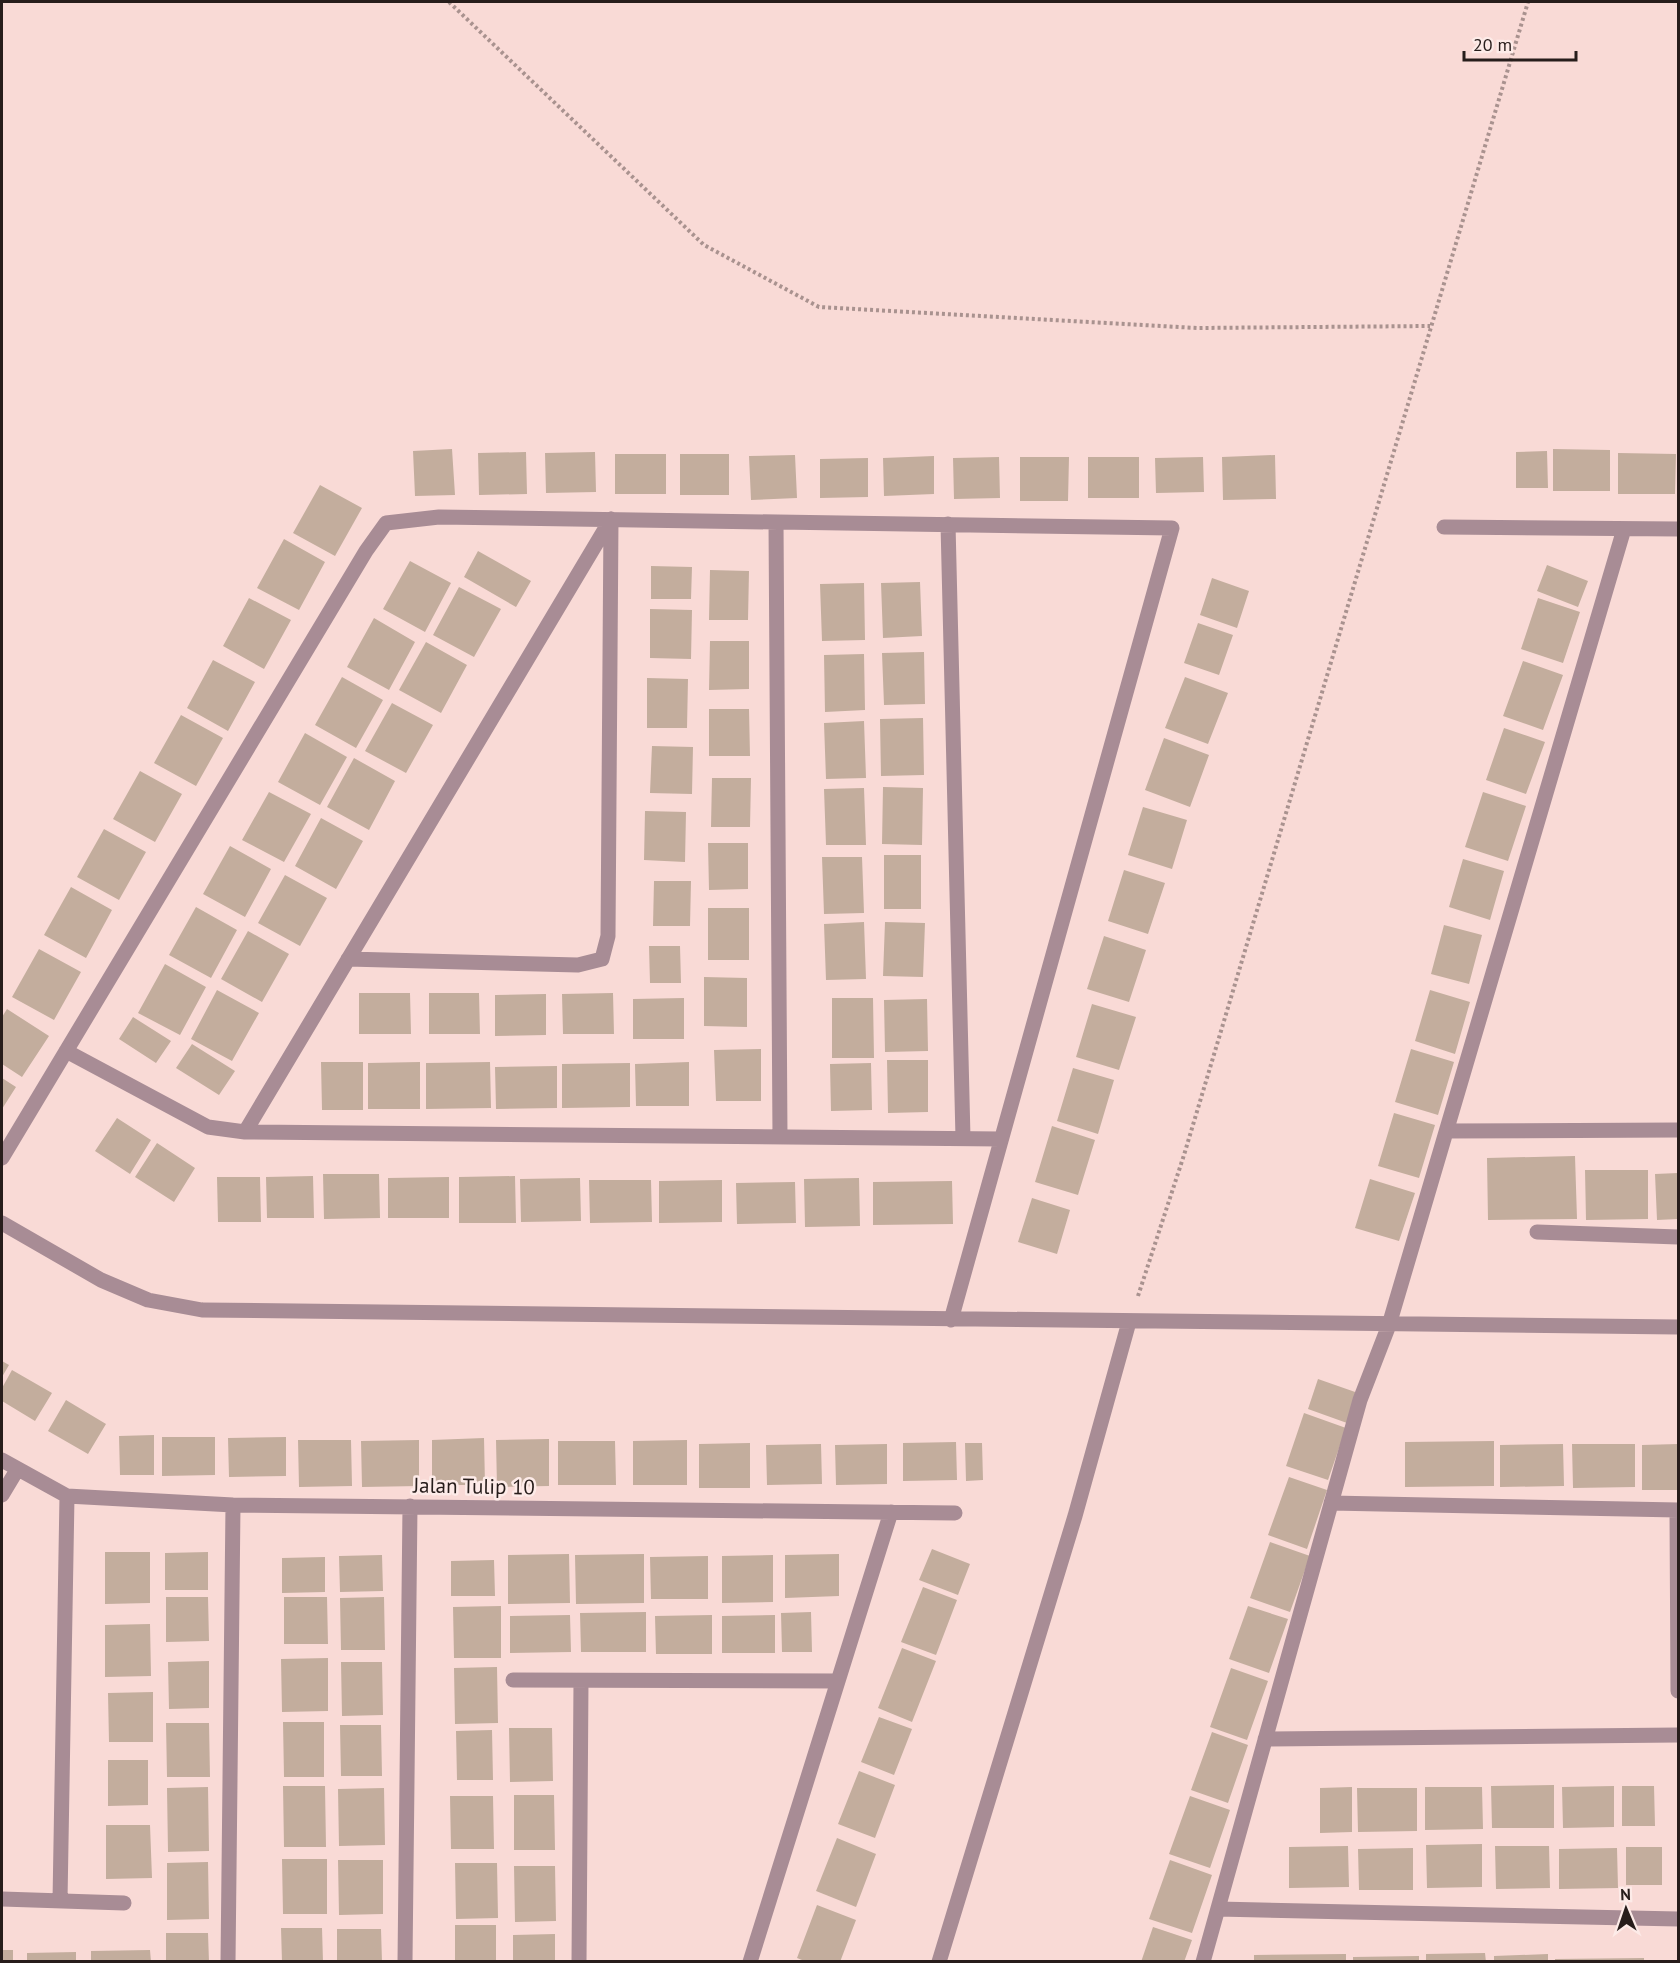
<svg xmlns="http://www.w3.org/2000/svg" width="1680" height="1963" viewBox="0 0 1680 1963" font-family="'PT Sans',sans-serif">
<rect width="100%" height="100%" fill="#f9dad6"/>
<path fill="#c3ad9d" d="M452,449l3,46 -40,1 -2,-45z
M1553,449l57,1v41h-57z
M1547,451l1,37h-32v-36z
M526,452l1,42 -48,1 -1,-42z
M595,452l1,40 -50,1 -1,-40z
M1618,453l58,1 -1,40h-57z
M615,454h51v40h-51z
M680,454h49v41h-49z
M795,455l2,43 -46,2 -2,-44z
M1275,455l1,44 -53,1 -1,-43z
M934,456v38l-50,2 -1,-38z
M999,457l1,41 -46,1 -1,-41z
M1020,457h49l-1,44h-48z
M1088,457h51v41h-51z
M1203,457l1,35 -48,1 -1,-35z
M868,458v39l-48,1v-39z
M320,485l42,23 -27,48 -42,-23z
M284,539l41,23 -26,48 -42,-22z
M478,551l53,30 -15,26 -52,-30z
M410,561l41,22 -26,49 -42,-23z
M1547,565l41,16 -10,26 -41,-16z
M651,566l41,1 -1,32h-40z
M710,570l39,1 -1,49h-39z
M1212,578l37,13 -12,37 -37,-13z
M920,582l2,54 -39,2 -2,-55z
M864,583l1,57 -43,1 -2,-57z
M459,587l42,22 -27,48 -41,-22z
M249,598l42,22 -27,49 -41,-23z
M1538,598l42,14 -17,51 -42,-14z
M650,609l42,1 -1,49 -41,-1z
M374,618l41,24 -26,48 -42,-23z
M1198,623l35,12 -14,40 -35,-12z
M710,641h39v48l-40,1z
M426,642l41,23 -26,48 -42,-23z
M924,652l1,52 -41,1 -2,-52z
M864,654l1,56 -40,2 -1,-57z
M213,660l42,22 -27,49 -41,-23z
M1523,661l40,14 -20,55 -40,-14z
M342,677l41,23 -27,48 -41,-23z
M1185,677l43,16 -20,51 -43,-16z
M647,678l41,1 -1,49h-40z
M392,703l41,22 -27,48 -41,-22z
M709,709h40l1,47h-41z
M181,715l42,23 -27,48 -42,-23z
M923,718l1,57 -43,1 -1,-57z
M864,721l2,57 -40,1 -2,-56z
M1504,728l41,14 -19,52 -40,-14z
M305,733l42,24 -27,48 -42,-23z
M1164,738l45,17 -19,52 -45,-17z
M652,746l41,1 -1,47 -42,-1z
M354,758l41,23 -26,49 -42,-23z
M140,771l42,23 -27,48 -42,-23z
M712,778h39l-1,49h-39z
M883,787l40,1 -1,57 -40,-1z
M864,788l2,57h-40l-2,-56z
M269,792l42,22 -27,48 -42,-22z
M1483,792l43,14 -18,55 -43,-14z
M1143,807l44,13 -15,49 -44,-14z
M645,811l41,1 -1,50 -41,-2z
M321,818l42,23 -27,48 -41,-23z
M104,829l42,23 -27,48 -42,-23z
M708,843h40v46l-39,1z
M230,846l41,23 -26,48 -42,-23z
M884,855h37v54h-37z
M822,857h40l2,56 -40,1z
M1463,859l41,12 -14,49 -41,-13z
M1124,870l41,13 -17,51 -40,-13z
M285,875l42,23 -27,48 -42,-23z
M654,881h37l-1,45h-37z
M71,887l41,23 -26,48 -42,-23z
M196,907l41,23 -26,48 -42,-23z
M708,908h41v52h-41z
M864,922l2,57 -40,1 -2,-56z
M885,922l40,1 -2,54 -40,-1z
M1444,925l38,10 -13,49 -38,-10z
M248,931l41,23 -27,48 -41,-23z
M1104,936l42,14 -17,52 -42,-13z
M649,946h31l1,37h-31z
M39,949l42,23 -27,48 -42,-23z
M165,964l41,23 -26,48 -42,-22z
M704,977l43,1v49l-43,-1z
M217,990l42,23 -27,48 -41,-22z
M1430,990l40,12 -15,52 -40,-13z
M359,993h51l1,41h-52z
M429,993h50l1,41h-51z
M613,993l1,41h-51l-1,-40z
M546,994v41l-51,1v-41z
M684,998v41h-51v-40z
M832,998h41l1,60h-42z
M927,999l1,52 -43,1 -1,-52z
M1092,1004l44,13 -17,53 -43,-13z
M7,1009l42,27 -27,41 -20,-13v-47z
M133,1017l38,24 -15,22 -37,-24z
M192,1044l43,27 -16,24 -43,-27z
M761,1049v52h-45l-2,-51z
M1411,1049l43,13 -16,53 -43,-13z
M887,1060h41v52l-40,1z
M321,1062h42v48h-41z
M420,1062v47h-52v-46z
M490,1062l1,46 -65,1v-46z
M689,1062v44h-53l-1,-42z
M630,1063v44l-68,1v-44z
M871,1063l1,47 -41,1 -1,-47z
M557,1066v42l-61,1 -1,-42z
M1073,1068l41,12 -16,54 -41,-13z
M2,1078l14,9 -14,22z
M1394,1113l41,12 -16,53 -41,-12z
M117,1118l34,22 -21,34 -35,-23z
M1052,1126l43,14 -17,55 -43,-13z
M157,1143l38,25 -21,34 -39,-25z
M1575,1156l2,63 -89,1 -1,-62z
M1585,1170h63v49l-62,1z
M1678,1173v46l-21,1 -2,-46z
M323,1174h56l1,44 -56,1z
M313,1176l1,42h-47l-1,-41z
M515,1176l1,47h-57v-46z
M217,1177h43l1,45h-43z
M449,1177v41h-61v-40z
M580,1178l1,43 -60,1 -1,-43z
M859,1178l1,48 -55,1 -1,-48z
M1370,1179l45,14 -16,48 -44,-13z
M589,1180h62l1,42 -62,1z
M722,1180v42l-63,1v-42z
M952,1181l1,43 -80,1v-43z
M795,1182l1,41 -59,1 -1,-41z
M1032,1198l38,12 -13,44 -39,-12z
M2,1361l7,4 -7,12z
M12,1370l40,23 -17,28 -33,-20v-13z
M1318,1379l40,14 -11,30 -39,-14z
M66,1400l40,24 -18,30 -40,-23z
M1304,1413l42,15 -18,52 -42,-14z
M154,1435v40h-34l-1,-39z
M162,1437h53v38l-53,1z
M286,1437v39l-57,1 -1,-39z
M484,1438l1,47h-53v-45z
M549,1439v47l-52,1 -1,-47z
M298,1440h53l1,46 -53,1z
M419,1440v46l-57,1 -1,-46z
M687,1440v45h-54v-44z
M558,1441h57l1,44h-58z
M1494,1441v45l-89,1v-45z
M956,1442l1,38 -54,1v-38z
M750,1443v45h-51v-44z
M965,1443h17l1,37 -17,1z
M821,1444l1,40 -55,1 -1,-40z
M887,1444v40l-51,1 -1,-40z
M1563,1444l1,42 -64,1v-42z
M1572,1444h63v43l-62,1z
M1678,1444v46h-36v-45z
M1289,1477l38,13 -20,59 -39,-14z
M1270,1542l40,14 -20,56 -40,-14z
M932,1549l38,15 -12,31 -39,-15z
M105,1552h45v51l-45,1z
M208,1552v38h-43v-37z
M569,1554l1,49 -62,1v-49z
M644,1554v49l-68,1 -1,-49z
M839,1554v42l-54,2v-43z
M382,1555l1,36 -43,1 -1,-36z
M773,1555v47l-51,1v-47z
M708,1556v43h-57l-1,-42z
M325,1557v35l-43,1v-35z
M494,1560l1,36h-44v-35z
M923,1587l34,13 -21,55 -35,-13z
M166,1597h42l1,44 -43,1z
M284,1597h43l1,47h-44z
M384,1597l1,53h-44l-1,-52z
M501,1606v52h-47l-1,-51z
M1248,1606l40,13 -19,54 -40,-14z
M646,1612v40h-65l-1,-39z
M811,1612l1,40h-30l-1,-39z
M570,1615l1,37 -61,1v-37z
M712,1615v39h-56l-1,-38z
M775,1615v38h-53v-37z
M150,1624l1,52 -46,1v-52z
M902,1648l34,13 -24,61 -34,-14z
M328,1658v53l-46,1 -1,-53z
M209,1661v47l-40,1 -1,-47z
M341,1662h41l1,53 -41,1z
M497,1667l1,56 -43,1 -1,-56z
M1231,1668l37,13 -21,59 -37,-13z
M153,1692v50h-44l-1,-49z
M879,1717l33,12 -18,46 -33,-13z
M283,1722h41v55h-40z
M166,1723h43l1,54h-43z
M340,1725h41l1,51h-41z
M509,1728h43l1,53 -43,1z
M492,1730l1,50h-36l-1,-49z
M1212,1732l36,13 -20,58 -37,-13z
M108,1760h40v45l-40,1z
M859,1771l36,14 -20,53 -37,-14z
M1554,1785v43h-62l-1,-42z
M283,1786h42l1,61h-42z
M1614,1786v41l-51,1 -1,-41z
M1622,1786h32l1,40h-33z
M208,1787l1,64 -41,1 -1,-64z
M1352,1787v45l-32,1v-45z
M1425,1787h57l1,42 -58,1z
M384,1788l1,57 -46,1 -1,-57z
M1357,1788h60v43l-59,1z
M514,1795h40l1,55h-41z
M450,1796h43l1,53h-43z
M1190,1796l40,14 -20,58 -41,-14z
M106,1825h44l2,53 -46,1z
M837,1838l39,16 -20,53 -40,-16z
M1482,1844v43l-55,1 -1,-43z
M1348,1846l1,41 -60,1v-41z
M1495,1846h54l1,42 -54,1z
M1626,1847h36v38h-36z
M1413,1848v42h-54l-1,-41z
M1617,1848l1,40 -59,1v-40z
M282,1859h45v55h-44z
M338,1860h45v54l-44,1z
M1170,1860l42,15 -20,58 -43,-14z
M208,1862l1,57 -42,1v-57z
M455,1863h42l1,55 -42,1z
M514,1866h41l1,55 -41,1z
M817,1905l39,15 -16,42h-33l-10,-4z
M455,1925h41v37h-41z
M1153,1927l39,13 -8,22h-43z
M281,1928h41l1,34h-41z
M337,1929h44l1,33h-45z
M166,1933h42l1,29h-43z
M555,1934v28h-42v-27z
M2,1950h11v12h-11z
M150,1950l1,12h-60v-11z
M76,1952v10h-49v-9z
M1485,1953l1,9h-60v-8z
M1346,1954v8h-92v-7z
M1548,1954v8h-54v-6z
M1419,1956v6h-66v-5z
M1644,1958v4h-89v-3z"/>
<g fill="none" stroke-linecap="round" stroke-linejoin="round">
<path stroke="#a9928f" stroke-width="4" stroke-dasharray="3 3" stroke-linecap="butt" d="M449,2l255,243 115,62 378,21 233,-2
M1138,1296l46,-141 344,-1153"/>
<path stroke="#a88c95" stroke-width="15" d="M776,522l4,615
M948,524l15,614
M1444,527l234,2
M348,959l230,6 24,-6 6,-23 3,-417
M66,1051l142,76 37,5 756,7
M1447,1131l231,-1
M245,1132l366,-613
M2,1158l364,-607 20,-28 53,-6 733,11 -221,792
M2,1223l99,57 47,20 54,10 1476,17
M1537,1232l141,5
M2,1460l65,36 166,9 722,8
M2,1495l15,-25
M1331,1503l347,7
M1677,1510l1,181
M513,1680l324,1
M1265,1739l413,-4
M2,1899l122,4
M60,1901l7,-405
M1218,1909l460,10
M228,1962l5,-457
M405,1962l5,-456
M579,1962l2,-281
M750,1962l141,-450
M939,1962l136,-446 54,-194
M1203,1962l157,-562 29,-75 235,-796"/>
</g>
<g text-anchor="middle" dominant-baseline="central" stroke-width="5" stroke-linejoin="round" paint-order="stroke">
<g font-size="21" fill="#271d1b" stroke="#fdebe8">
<text transform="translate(474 1486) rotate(1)">Jalan Tulip 10</text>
</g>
</g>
<rect width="1680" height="1963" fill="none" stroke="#271d1b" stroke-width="6"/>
<g transform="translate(1626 1909) rotate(358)" stroke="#fdebe8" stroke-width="4.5" paint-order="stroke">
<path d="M0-4.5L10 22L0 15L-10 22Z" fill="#271d1b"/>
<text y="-9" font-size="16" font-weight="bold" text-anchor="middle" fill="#271d1b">N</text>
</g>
<path d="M1464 51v9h112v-9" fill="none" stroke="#271d1b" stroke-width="3"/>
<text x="1473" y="51" font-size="18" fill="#271d1b" stroke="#fdebe8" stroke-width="4.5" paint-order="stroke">20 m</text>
</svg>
